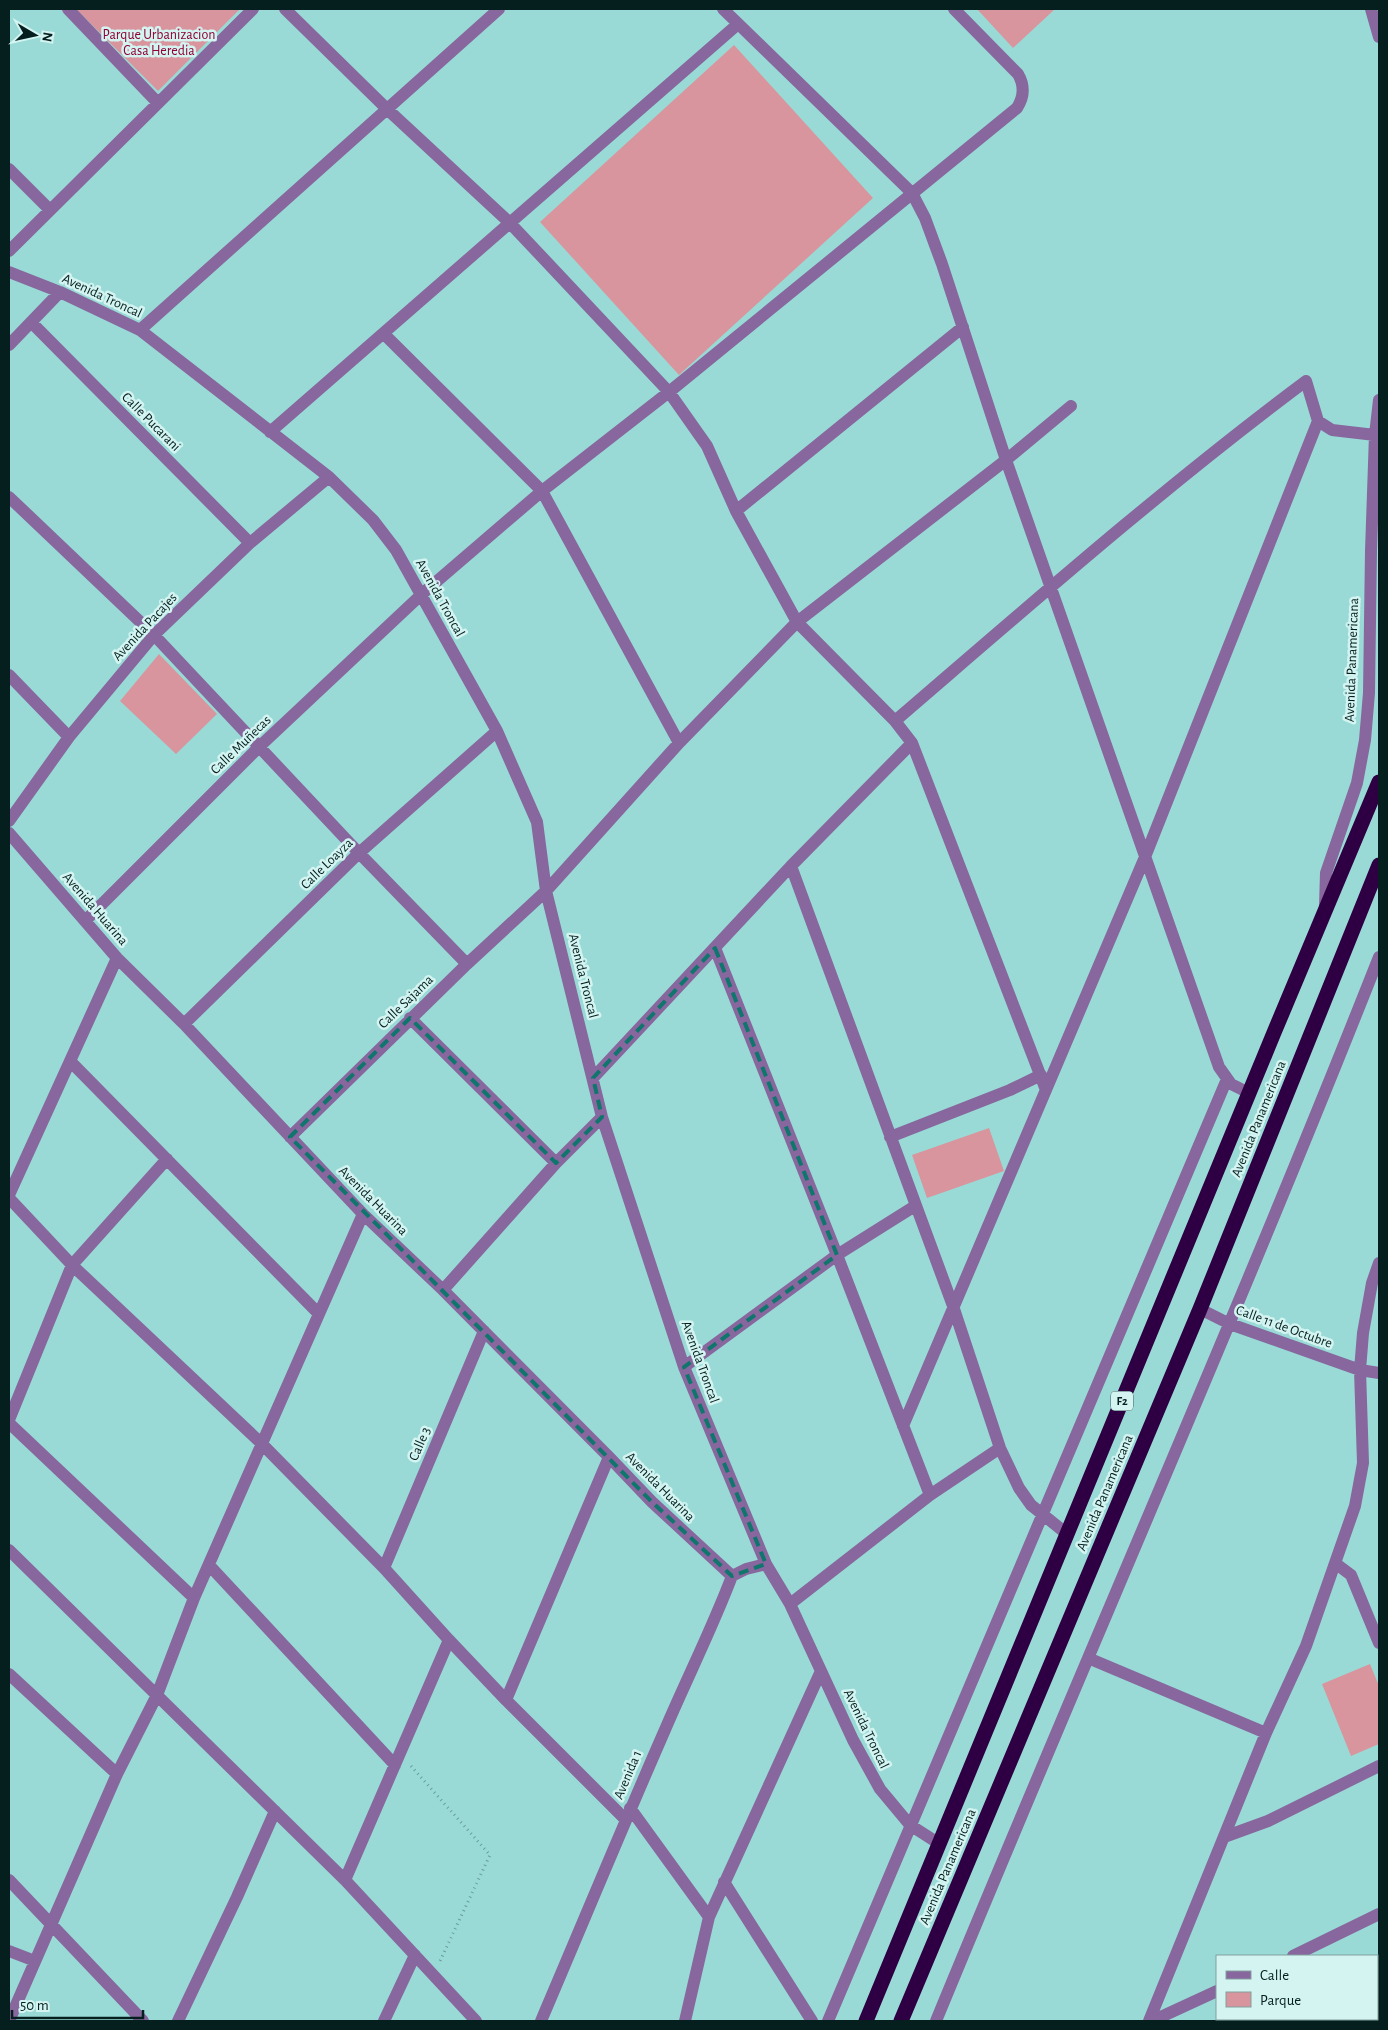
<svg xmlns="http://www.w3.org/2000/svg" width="1388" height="2030" viewBox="0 0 1388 2030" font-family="'Alegreya Sans',sans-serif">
<rect width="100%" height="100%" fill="#99dad6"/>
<path fill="#d9959d" d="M76,9h164l-82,82z
M977,9h78l-42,39z
M734,45l139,153 -194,177 -139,-153z
M159,654l58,60 -41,40 -56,-53z
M989,1128l15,43 -77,27 -15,-43z
M1370,1664l9,22v58l-28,12 -29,-72z"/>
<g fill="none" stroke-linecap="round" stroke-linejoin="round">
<path stroke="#699e9b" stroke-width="3" stroke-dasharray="1 4" stroke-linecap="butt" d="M411,1766l79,89 -50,106"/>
<path stroke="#87679d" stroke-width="12" d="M68,9l89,93
M285,9l102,100 123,114 159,169 38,54 29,65 61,111 98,99 17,22 134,347
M723,9l189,184 13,25 17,46 64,196 213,607 12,17 18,9
M1371,9l8,28
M9,169l40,40
M9,251l244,-242
M9,272l51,20 80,38 189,147 44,43 23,30 101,181 40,91 9,69 56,226 82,250 82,197 24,40 63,136 27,49 30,36 28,18
M31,322l219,221
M140,330l359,-321
M384,334l158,157 137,252
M9,345l51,-53
M270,432l468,-408
M9,497l145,138 205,218 108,111
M736,511l227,-184
M9,675l60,62
M895,721c135,-116 269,-234 411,-340l12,40 14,9 43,5
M9,821l60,-84 85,-102 96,-92 79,-66
M9,833l108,125 67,66 179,190 80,76 166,167 43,45 80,74
M791,866l162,440 47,142 19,40 12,17 36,29
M1325,906l1,-33 31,-90 8,-43 4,-47 2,-142 4,-116 4,-35
M85,921l174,-174 163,-153 120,-103 127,-99 348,-284c7,-11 8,-22 1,-34l-64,-65
M715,948l122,307 93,240
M410,1018l146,145
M184,1024l175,-171 138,-122
M70,1061l249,253
M593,1078l198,-212 121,-123
M290,1137l177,-173 79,-73 133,-148 118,-121 209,-162 65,-54
M890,1137l120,-47 31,-15
M9,1195l108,-237
M9,1198l63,67 190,179 122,124 65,72 57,60 120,120
M443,1290l113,-127 46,-46
M1200,1309l30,15 130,46 19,3
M684,1367l153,-112 78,-49
M9,1420l63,-155 95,-106
M9,1423l185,175
M903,1426l242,-569 173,-436
M9,1550l336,330 131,141
M1335,1563l16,12 28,68
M209,1565l186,200
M384,1568l100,-237
M790,1604l140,-109 70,-47
M1088,1658l178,75
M9,1674l108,100
M506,1700l103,-243
M630,1808l79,109
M1224,1837l44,-16 111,-55
M9,1880l134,141
M345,1880l104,-240
M724,1882l88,139
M9,1951l26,10
M1293,1956l86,-42
M1256,2019l1,2
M9,2021l108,-247 40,-79 37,-97 169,-384
M178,2021l59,-124 38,-86
M384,2021l31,-66
M541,2021c41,-96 81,-193 123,-289 22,-52 48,-103 68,-156l14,-7 20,-5
M685,2021l24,-104 112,-246
M828,2021l399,-942
M936,2021c146,-355 302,-707 443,-1064
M1149,2021l117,-288 40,-87 49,-140 8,-43 -3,-93 3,-37 9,-50 7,-20
M1152,2021l65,-30"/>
<path stroke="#2e0043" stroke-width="15" d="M866,2021l407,-986 106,-253
M901,2021l299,-712 179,-444"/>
</g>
<path fill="none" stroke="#0f766e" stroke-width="4" stroke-dasharray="10 6" stroke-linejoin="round" d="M715,948l122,307 -153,112 82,197 -34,12 -80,-74 -362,-365 120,-119 146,145 46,-46 -9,-39z"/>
<g text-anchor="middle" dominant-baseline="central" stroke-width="5" stroke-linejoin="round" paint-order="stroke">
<rect fill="#d4f4f2" stroke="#425f5e" stroke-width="1" x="1111" y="1391.5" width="22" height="19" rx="4"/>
<g font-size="12" font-weight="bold" fill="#041f1e">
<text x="1122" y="1401">F2</text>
</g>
<g font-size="14" fill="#900034" stroke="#d4f4f2">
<text x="159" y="35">Parque Urbanizacion<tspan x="159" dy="16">Casa Heredia</tspan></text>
</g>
<g font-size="14" fill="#041f1e" stroke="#d4f4f2">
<text transform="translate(102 296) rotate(25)">Avenida Troncal</text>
<text transform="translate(151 422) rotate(45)">Calle Pucarani</text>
<text transform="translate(440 598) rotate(61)">Avenida Troncal</text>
<text transform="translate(145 627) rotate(-47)">Avenida Pacajes</text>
<text transform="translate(1352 660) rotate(-88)">Avenida Panamericana</text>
<text transform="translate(241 745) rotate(-44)">Calle Muñecas</text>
<text transform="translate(327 864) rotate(-44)">Calle Loayza</text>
<text transform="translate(95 909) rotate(49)">Avenida Huarina</text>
<text transform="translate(583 976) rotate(76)">Avenida Troncal</text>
<text transform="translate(406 1002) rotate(-44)">Calle Sajama</text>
<text transform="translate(1259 1119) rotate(-68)">Avenida Panamericana</text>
<text transform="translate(373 1201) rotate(45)">Avenida Huarina</text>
<text transform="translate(1284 1327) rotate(20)">Calle 11 de Octubre</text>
<text transform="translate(700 1362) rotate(70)">Avenida Troncal</text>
<text transform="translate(420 1444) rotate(-67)">Calle 3</text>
<text transform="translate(660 1487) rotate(45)">Avenida Huarina</text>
<text transform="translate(1105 1493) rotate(-67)">Avenida Panamericana</text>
<text transform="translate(866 1729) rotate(64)">Avenida Troncal</text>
<text transform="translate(628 1775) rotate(-67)">Avenida 1</text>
<text transform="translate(948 1867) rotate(-67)">Avenida Panamericana</text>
</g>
</g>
<rect width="1388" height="2030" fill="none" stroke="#041f1e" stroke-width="20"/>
<rect x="1216" y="1955" width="162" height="65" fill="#d4f4f2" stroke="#819f9d"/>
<rect x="1226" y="1971" width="25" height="8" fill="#87679d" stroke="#819f9d"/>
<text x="1260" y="1980" font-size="15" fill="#041f1e">Calle</text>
<rect x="1226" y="1992" width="25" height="15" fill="#d9959d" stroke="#819f9d"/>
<text x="1260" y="2005" font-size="15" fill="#041f1e">Parque</text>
<g transform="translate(35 35) rotate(99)" stroke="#d4f4f2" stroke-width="4" paint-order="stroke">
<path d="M0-4L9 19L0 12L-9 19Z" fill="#041f1e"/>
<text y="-8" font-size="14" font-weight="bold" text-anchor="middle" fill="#041f1e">N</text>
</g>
<path d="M12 2010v8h131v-8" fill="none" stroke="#041f1e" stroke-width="2.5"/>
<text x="20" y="2010" font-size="15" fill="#041f1e" stroke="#d4f4f2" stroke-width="4" paint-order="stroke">50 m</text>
</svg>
